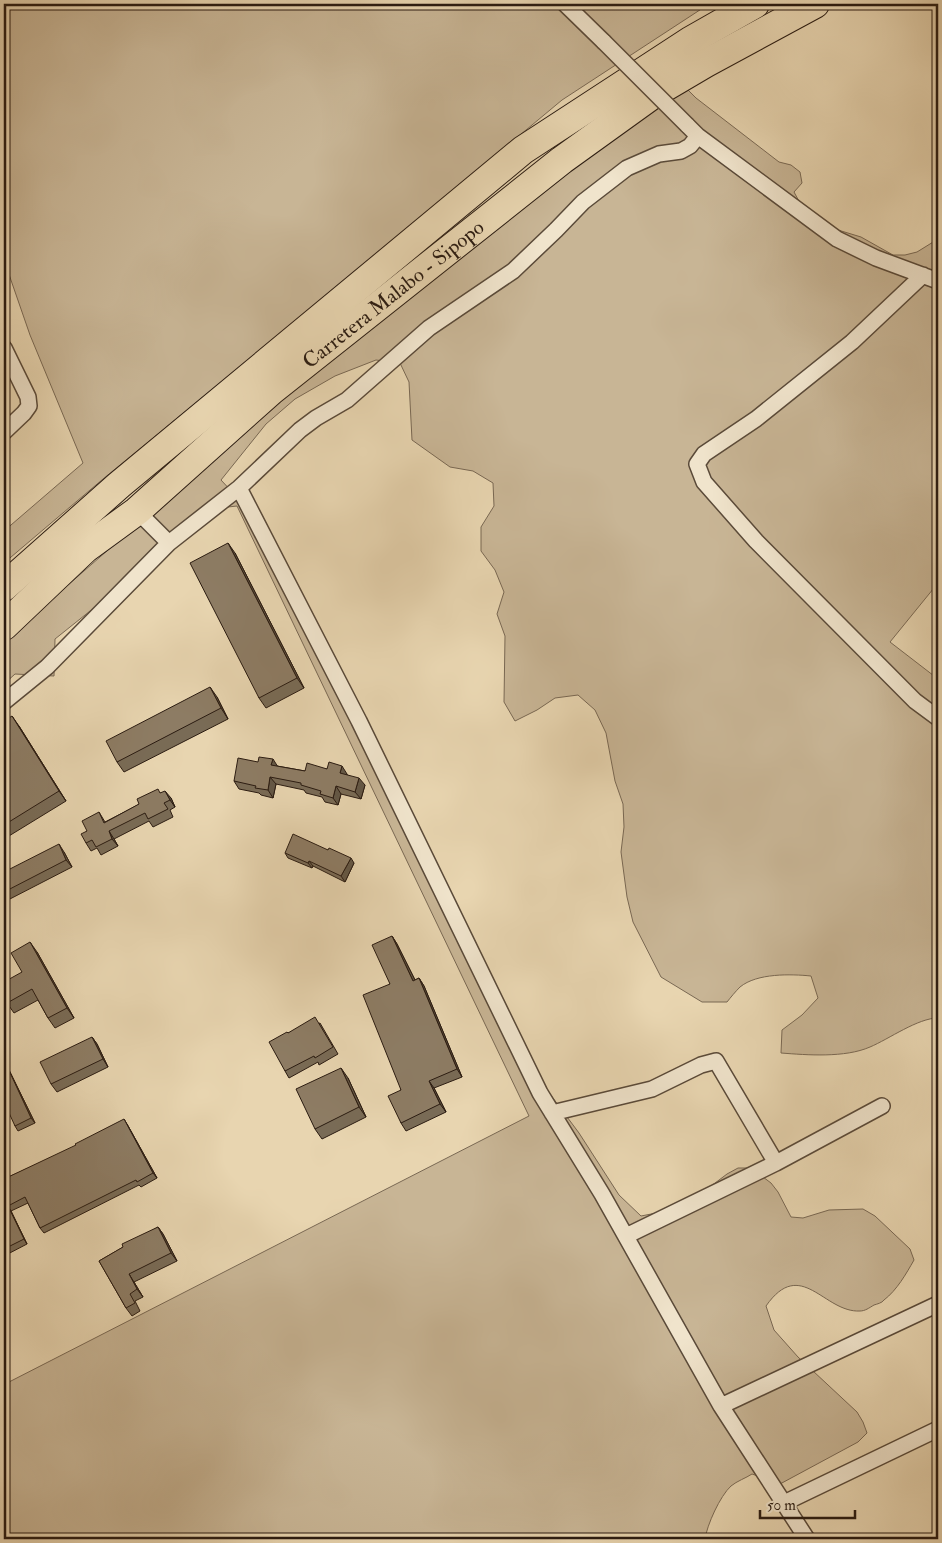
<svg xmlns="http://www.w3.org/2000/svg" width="942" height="1543" viewBox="0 0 942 1543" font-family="'IM FELL Double Pica',serif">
<rect width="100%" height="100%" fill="#e8d5b0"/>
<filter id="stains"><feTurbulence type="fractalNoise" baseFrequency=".004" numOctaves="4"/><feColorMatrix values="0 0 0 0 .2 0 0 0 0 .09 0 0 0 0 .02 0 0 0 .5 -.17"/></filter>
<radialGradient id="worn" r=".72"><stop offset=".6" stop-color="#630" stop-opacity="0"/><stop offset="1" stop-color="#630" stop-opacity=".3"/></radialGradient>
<path fill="#c8b595" stroke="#796853" d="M4,4h705l-147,96 -210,175 -249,204 -99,84v-32l79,-68 -53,-128 -26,-75z
M669,71l27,27 83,64 12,3 9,7 2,11 -8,9 6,11 9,8 29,19 23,7 32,18h12l12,-3 21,-13v344l-48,59 48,37v339c-20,0 -49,21 -68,29 -25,11 -63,8 -89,6l1,-23 20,-15 16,-17 -7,-22c-20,-2 -54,-3 -71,11 -5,5 -9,10 -13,15h-25l-41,-25 -28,-55 -6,-25 -6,-45 3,-25 -1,-23 -8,-23 -9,-48 -11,-23 -17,-15 -23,3 -18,12 -22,11 -11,-19 1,-66 -8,-22 7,-22 -9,-22 -14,-19v-24l13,-21 -1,-23 -20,-12 -23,-4 -38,-27 -3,-58 -9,-19 -24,-3 -41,16 -40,23 -29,25 -45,56 40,43 283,563 35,47 40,62 22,21 41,-8 45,-34 11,-6h13l20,15 7,9 13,25 12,1 26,-8 34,-1 12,7 35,33 4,11c-8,14 -17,30 -30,40 -2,3 -7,4 -10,5 -5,3 -9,6 -14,6 -36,2 -59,-55 -94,-5l8,24 24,27 59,55 6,10 4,11 -9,9 -78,42 -28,-10c-6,4 -15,7 -21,12 -11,10 -24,39 -26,53h-701v-161l5,4 520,-266 -292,-610 -18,2 -164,131 -1,37 -39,-2 -11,10v-43l120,-105 155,-142z"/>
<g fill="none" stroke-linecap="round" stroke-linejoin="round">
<g stroke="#5a4a39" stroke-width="18">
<path id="street" d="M565,4l39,38
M698,136l139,103 39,19 62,23
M923,275l-71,67 -96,77 -52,35 -7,10 7,18 52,59 159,160 23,17
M4,348l24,49 1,9 -5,7 -20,19
M239,488l120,233 181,372 62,101 119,212 86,133
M137,511l32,32
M4,702l43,-35 122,-124 70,-55 61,-58 16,-12 31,-18 82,-72 84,-57 43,-41 27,-28 44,-34 32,-14 22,-3 9,-5 8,-10 -11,-11
M552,1113l100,-24 49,-24 15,-4 60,102 106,-57
M626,1236l150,-73
M721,1406l217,-102
M784,1503l154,-74"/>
</g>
<g stroke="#2a1b11" stroke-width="30">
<g id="highway">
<path d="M4,587l115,-102 404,-335 167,-109 65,-37"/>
<path id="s1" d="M4,626l81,-77 52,-38 134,-120 291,-231 93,-67 51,-30 109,-59"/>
</g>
</g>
<use href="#street" stroke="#f0e4cc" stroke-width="15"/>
<use href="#highway" stroke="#e8d5b0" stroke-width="28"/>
<g stroke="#5a4a39" stroke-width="18" stroke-linecap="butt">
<path id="street-bridge" d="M604,42l83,83"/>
</g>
<use href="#street-bridge" stroke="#f0e4cc" stroke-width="15"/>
</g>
<path fill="#796b56" stroke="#2a1b11" d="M235,553l69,135 -38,20 -7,-10z
M217,697l11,22 -104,53 -7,-10z
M4,721l15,5 47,75 -62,38z
M277,766l28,5 22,-2 20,5v1l18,10 -4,14 -20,-5 -3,11 -13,-3 -3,-5 -16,-4 -2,-3 -28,-6 -3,14 -12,-3 -2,-2 -20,-4 -5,-8z
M161,793l10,5 4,9 -5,3 3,7 -20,10 -4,-6 -35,18 4,7 -17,9 -4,-7 -6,3 -5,-8 1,-12 12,-19 6,10z
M328,850l26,13 -9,19 -32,-16 -1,2 -24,-10 -3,-5z
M64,852l8,15 -66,34 2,4 -4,2v-35z
M392,936l5,8 18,36 4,-2 5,8 38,91 -28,11 12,24 -40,19 -5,-8v-33l-11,-106z
M37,952l37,66 -19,10 -7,-10 -10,-18 -24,13 -7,-10 15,-31z
M320,1023l18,31 -19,11 -1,-3 -29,16 -4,-7 3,-38z
M92,1037l5,7 11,23 -51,25 -6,-8z
M6,1064l3,6 26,53 -17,8 -3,-5z
M348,1078l18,39 -44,22 -7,-10z
M127,1124l30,54 -16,9 -2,-2 -95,48 -4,-5 -12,-25 -17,8 16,33 -23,12v-77z
M158,1227l5,7 14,27 -43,21 9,15 -8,4 5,10 -8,5 -6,-8 -27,-47z"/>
<path fill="#635746" stroke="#2a1b11" d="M228,543l7,10 69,135 -7,-10z
M210,687l7,10 11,22 -7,-11z
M12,716l7,10 47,75 -7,-10z
M273,759l5,8 -7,-2z
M342,766l5,8 -2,6 -5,-7z
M270,777l6,7 -3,14 -5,-8z
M359,778l6,7 -4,14 -6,-7z
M336,786l5,8 -3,11 -5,-7z
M165,791l6,7 4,9 -5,-7z
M109,831l5,8 4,7 -6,-7z
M59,844l5,8 8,15 -6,-7z
M351,858l3,5 -9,19 -4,-6z
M309,861l4,5 -1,2 -4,-5z
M392,936l5,8 22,44 -6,-7z
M30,942l7,10 37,66 -7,-10z
M419,978l5,8 38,91 -5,-8z
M92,1037l5,7 11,23 -5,-8z
M6,1064l3,6 26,53 -4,-5z
M341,1068l7,10 18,39 -7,-10z
M429,1081l5,7 12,24 -6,-8z
M124,1119l3,5 30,54 -4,-5z
M8,1206l3,5 16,33 -3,-5z
M158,1227l5,7 14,27 -6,-8z
M129,1274l5,8 9,15 -6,-8z"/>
<path fill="#8d7c64" stroke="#2a1b11" d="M228,543l69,135 -38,20 -69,-135z
M210,687l11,21 -104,54 -11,-21z
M12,716l47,75 -55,34v-104z
M259,757l14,2 -2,6 34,6 2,-8 20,6 2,-7 13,4 -2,7 19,5 -4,14 -19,-6 -3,12 -13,-4 1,-3 -20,-6v-2l-31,-6 -2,13 -13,-2 1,-2 -22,-5 4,-23 20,4z
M158,789l2,4 5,-2 5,9 -6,3 4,6 -20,10 -3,-6 -36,18 3,8 -16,8 -4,-7 -6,3 -5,-9 6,-3 -5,-10 17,-9 5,11 35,-19 -2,-5z
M293,834l35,16 1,-2 22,10 -10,18 -32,-15 -1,2 -23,-10z
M59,844l7,16 -62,32v-20z
M392,936l21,45 6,-3 38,91 -28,12 11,23 -39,19 -13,-27 13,-6 -38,-95 27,-11 -18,-39z
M30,942l37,66 -19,10 -16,-29 -25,14 -3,-6v-15l18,-10 -11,-19z
M315,1017l18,30 -18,11 -1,-2 -29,15 -16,-29 18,-10 1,1z
M92,1037l11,22 -52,25 -11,-22z
M6,1064l25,54 -16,8 -11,-24v-37z
M341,1068l18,39 -44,22 -19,-40z
M124,1119l29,54 -16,9 -1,-2 -96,48 -15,-31 -17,9 16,33 -20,10v-70l72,-34 -1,-1z
M158,1227l13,26 -42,21 8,15 -7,5 5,9 -9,5 -27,-47 24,-14 -1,-3z"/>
<g text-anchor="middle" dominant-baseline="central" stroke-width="4" stroke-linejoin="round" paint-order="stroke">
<g font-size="21" fill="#2a1b11" stroke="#f0e4cc">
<text stroke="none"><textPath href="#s1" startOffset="512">Carretera Malabo - Sipopo</textPath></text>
</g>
</g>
<rect width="942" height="1543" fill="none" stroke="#e8d5b0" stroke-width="20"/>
<rect x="5" y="5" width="932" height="1533" fill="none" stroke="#2a1b11" stroke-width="2.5"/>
<rect x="10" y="10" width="922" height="1523" fill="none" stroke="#2a1b11"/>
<path d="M760 1510v8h95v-8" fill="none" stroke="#2a1b11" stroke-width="2.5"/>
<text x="767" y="1510" font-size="15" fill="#2a1b11" stroke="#f0e4cc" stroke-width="4" paint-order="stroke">50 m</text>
<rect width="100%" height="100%" filter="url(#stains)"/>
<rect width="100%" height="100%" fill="url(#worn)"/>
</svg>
